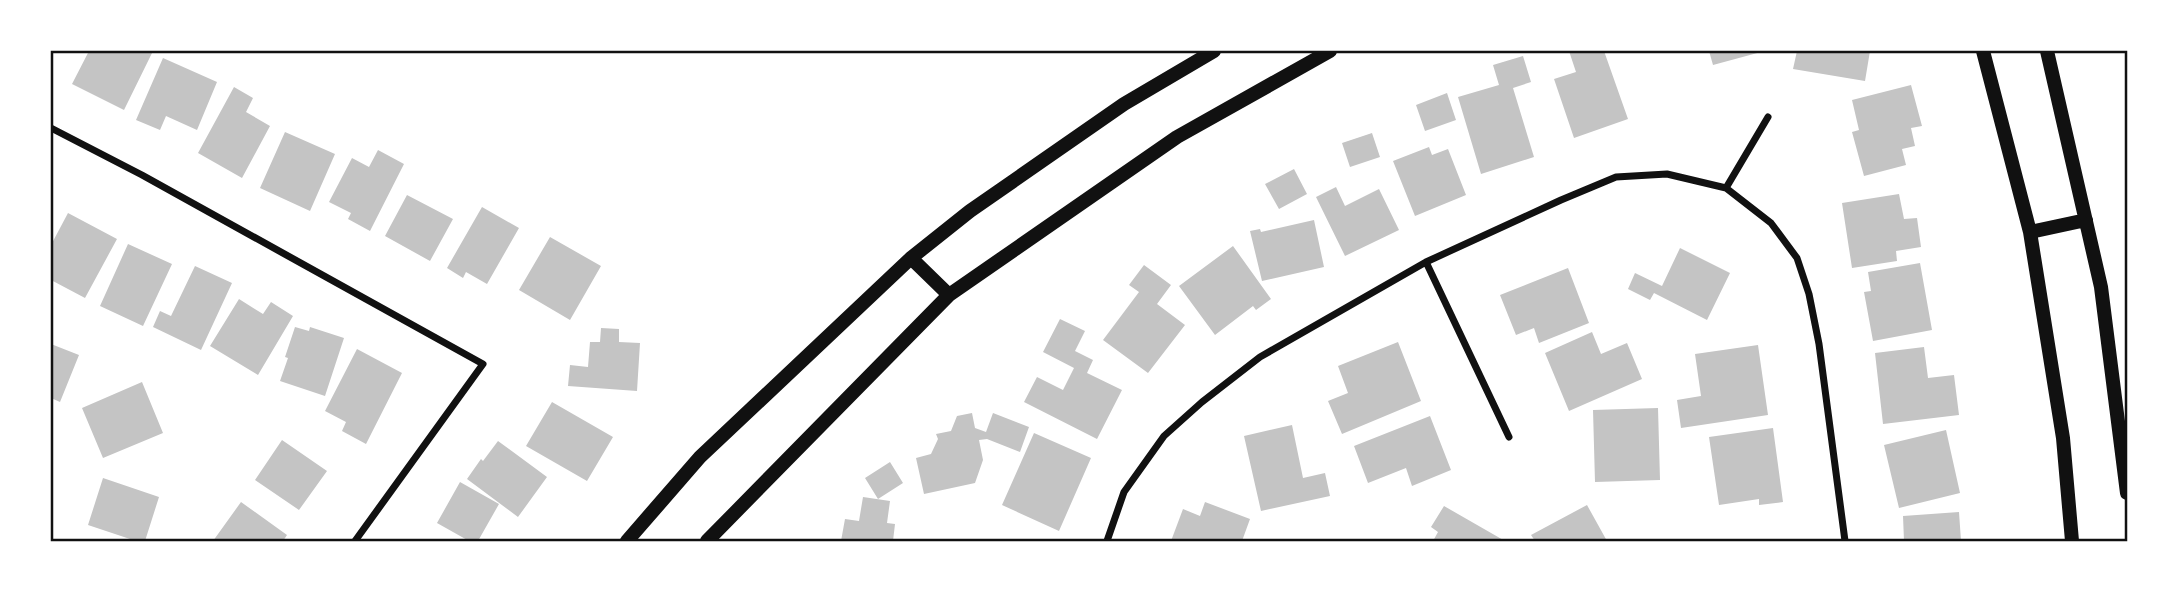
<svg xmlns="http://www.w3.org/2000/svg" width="2178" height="592" viewBox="0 0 2178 592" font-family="'Zilla Slab',serif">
<rect width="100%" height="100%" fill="#fff"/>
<path fill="#c4c4c4" d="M89,51h64l-29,59 -52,-26z
M1569,51h35l24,68 -54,19 -20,-59 22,-7z
M1709,51h52v1l-48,13z
M1797,51h73l-5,30 -72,-12z
M1523,56l8,26 -18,6 21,69 -53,17 -23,-77 41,-12 -6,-20z
M163,58l54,24 -20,48 -31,-14 -6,14 -24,-10z
M1911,85l11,41 -11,2 4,18 -13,3 4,16 -42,11 -12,-44 7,-2 -7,-30z
M234,87l19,11 -7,14 24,14 -28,52 -44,-25z
M1447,93l9,27 -31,11 -9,-26z
M285,132l50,22 -25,57 -50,-23z
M1372,133l8,24 -30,10 -8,-24z
M1429,147l3,8 16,-6 18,46 -51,21 -22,-55z
M378,150l26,14 -34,67 -22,-12 3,-6 -22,-11 23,-44 17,9z
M1294,169l13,25 -28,15 -14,-25z
M1336,187l9,19 34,-17 20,41 -54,26 -29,-59z
M1899,194l5,25 13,-1 4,29 -25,4 1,10 -45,7 -10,-65z
M407,195l46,24 -23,42 -45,-25z
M482,207l37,21 -32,56 -21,-12 -3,6 -16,-10z
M68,213l49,26 -32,59 -34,-18v-35z
M1314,220l10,47 -62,14 -12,-50 10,-2 1,3z
M550,237l51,29 -31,54 -51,-30z
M128,244l44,20 -29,62 -43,-20z
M1233,246l38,53 -15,11 -3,-4 -38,29 -36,-49z
M1680,248l50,25 -23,47 -53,-27 -4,7 -22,-11 7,-16 27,13z
M1920,263l12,67 -59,11 -9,-49 7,-1 -3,-19z
M1144,265l27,20 -14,19 28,21 -37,48 -45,-33 36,-48 -10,-7z
M195,266l37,17 -31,67 -48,-23 7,-16 11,5z
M1568,268l21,55 -50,20 -5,-15 -18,7 -16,-40z
M239,299l24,15 8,-12 22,14 -35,59 -48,-29z
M1060,319l25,12 -10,20 18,9 -6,13 35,17 -25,49 -73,-37 13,-25 26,13 11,-22 -31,-16z
M295,327l14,4 1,-4 34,11 -19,58 -45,-15 8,-23 -3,-1z
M601,328l18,1v13l21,1 -3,48 -69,-5 2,-21 18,2 2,-25h10z
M1592,332l9,22 26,-11 15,36 -73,32 -24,-58z
M1398,342l23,59 -79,33 -14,-33 20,-8 -10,-27z
M51,344l28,11 -19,47 -9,-4z
M1758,345l10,70 -87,13 -4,-28 24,-4 -6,-42z
M1924,347l4,31 26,-3 5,40 -76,9 -8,-71z
M357,349l45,24 -36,71 -24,-13 4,-9 -21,-11z
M142,382l21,51 -60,25 -21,-50z
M552,402l61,35 -26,44 -61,-35z
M1658,408l2,72 -65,2 -2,-72z
M972,413l3,15 11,4 7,-19 36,14 -9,25 -33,-13 -8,1 4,20 -8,23 -51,11 -8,-36 15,-4 7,-15 -2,-5 15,-3 6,-15z
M1430,416l21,54 -39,16 -6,-18 -38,15 -14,-37z
M1292,425l11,53 22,-5 5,23 -69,15 -17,-75z
M1773,428l10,74 -24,3v-6l-40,6 -10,-68z
M1946,430l14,63 -61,15 -15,-63z
M1034,433l57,25 -32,73 -57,-26z
M282,440l45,31 -28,39 -44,-30z
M498,441l49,36 -29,40 -51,-38 14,-20 2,2z
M890,462l13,21 -25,16 -13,-21z
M103,478l56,19 -14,44h-9l-48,-16z
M460,482l39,22 -21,37h-9l-32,-18z
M863,497l27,4 -3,22 8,1 -2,17h-52l4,-22 14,2z
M241,502l46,33 -4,6h-70z
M1205,502l45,17 -8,22h-71l12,-32 17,7z
M1587,505l20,36h-72l-4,-6z
M1444,506l61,35h-72l5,-9 -7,-5z
M1959,512l2,29h-57l-1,-25z"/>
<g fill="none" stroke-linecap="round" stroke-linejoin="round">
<path stroke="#111" stroke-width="7" d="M51,128l91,47 341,189 -128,177
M1726,188l42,-71
M1426,262l83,175
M1107,541l17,-49 40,-56 38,-34 58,-45 166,-95 135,-62 55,-23 51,-3 59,14 45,35 26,35 12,36 10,50 26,197"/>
<path stroke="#111" stroke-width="14" d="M1983,51l47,181 33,206 9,103
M2047,51l54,236 26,206
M2030,232l56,-12
M911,258l38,37
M627,541l73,-84 211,-199 59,-47 154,-107 90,-53
M707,541l242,-246 228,-158 153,-86"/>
</g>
<rect width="2178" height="592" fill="none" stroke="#ffffff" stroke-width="105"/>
<rect x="52" y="52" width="2074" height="488" fill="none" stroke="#111" stroke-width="2.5"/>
</svg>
